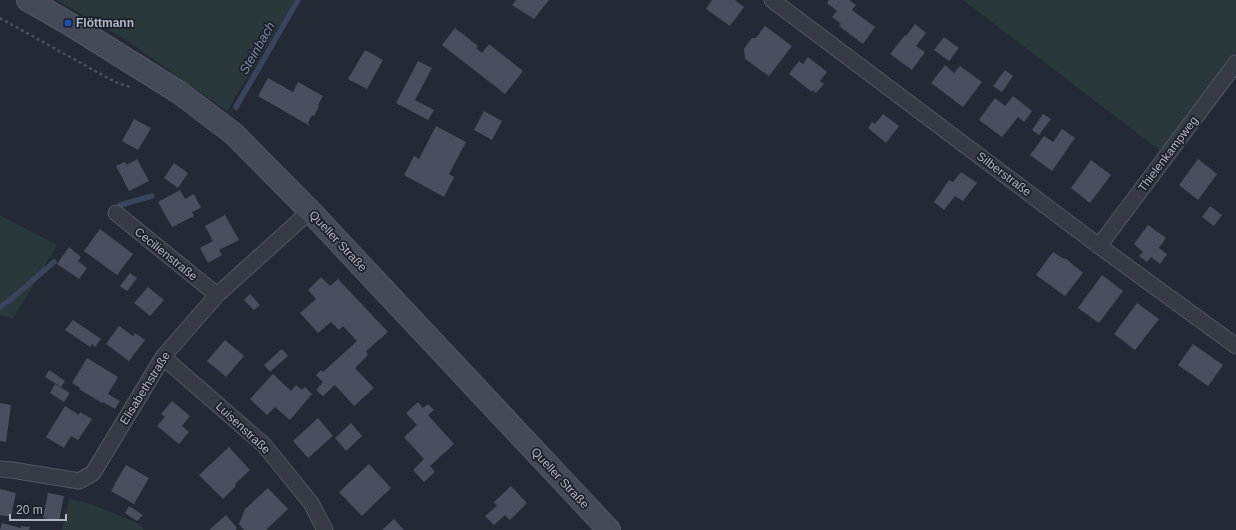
<svg xmlns="http://www.w3.org/2000/svg" width="1236" height="530" viewBox="0 0 1236 530" font-family="Helvetica,sans-serif">
<rect width="100%" height="100%" fill="#232935"/>
<path fill="#29383a" d="M56,0h239l-68,111 -101,-71z
M963,0h273v52l-74,100z
M0,215l57,30 -44,74 -13,-4z
M69,499l22,5 49,20 4,6h-82z"/>
<g fill="none" stroke-linecap="round" stroke-linejoin="round">
<path stroke="#3a445c" stroke-width="5.5" d="M236,107l62,-107
M120,205l32,-9
M0,307l10,-7 44,-38"/>
</g>
<path fill="#4a4f5f" d="M516,0h33l-15,19 -22,-14z
M712,0h23l9,7 -14,19 -24,-17z
M829,0h20l7,5 -4,5 23,17 -12,17 -24,-18 2,-2 -9,-7 5,-6 -10,-8z
M915,24l11,9 -10,13 9,6 -13,18 -22,-16 15,-19 1,1z
M765,26l27,20 -23,30 -24,-17 -1,-10 8,-11h4z
M455,28l23,18 -2,2 6,5 7,-9 34,27 -18,23 -63,-49z
M944,37l15,11 -10,13 -15,-11z
M365,50l18,10 -16,29 -19,-10z
M808,57l19,15 -7,9 4,3 -8,9 -3,-3 -1,2 -23,-18 10,-13 4,3z
M418,61l14,7 -17,32 19,10 -6,10 -32,-17z
M945,65l9,8 6,-7 22,16 -19,25 -32,-24z
M1005,70l8,6 -11,16 -9,-6z
M268,78l25,14 5,-10 25,14 -5,9 1,1 -5,10 -2,-1 -4,8 2,3 -52,-30z
M1013,96l19,15 -8,11 -6,-5 -16,20 -23,-17 16,-22 10,8z
M484,111l18,10 -10,19 -18,-10z
M883,114l16,12 -13,17 -18,-15 4,-6 3,2z
M1043,114l8,5 -12,16 -7,-5z
M134,119l17,9 -13,22 -16,-9z
M436,126l30,16 -17,32 5,3 -10,20 -40,-22 10,-19 5,3z
M1062,129l13,9 -23,33 -22,-16 14,-19 9,6z
M137,159l12,22 -20,10 -13,-25 9,-4 2,3z
M1198,159l19,15 -19,26 -19,-15z
M1091,160l20,15 -21,28 -19,-15z
M174,163l14,10 -10,15 -14,-10z
M961,172l16,11 -14,18 -8,-5 -11,14 -10,-8 15,-22 4,2z
M180,190l5,9 9,-5 7,14 -9,4 2,4 -22,11 -14,-25z
M1210,206l12,9 -8,11 -12,-9z
M225,215l14,25 -20,10 3,5 -14,8 -8,-15 13,-7 -8,-15z
M1148,225l18,13 -7,10 8,6 -7,10 -9,-7 -4,5 -8,-6 4,-4 -9,-8z
M100,229l33,25 -16,21 -33,-24z
M69,247l12,10 -3,4 9,7 -8,11 -22,-15z
M1053,252l11,7 1,-1 18,15 -18,23 -29,-21z
M130,273l7,5 -10,13 -7,-5z
M1102,275l21,16 -24,32 -21,-15z
M321,277l9,9 8,-7 50,53 -22,19 2,4 -13,13 19,20 -20,18 -19,-21 -12,11 -7,-6 7,-8 -7,-7 5,-5 2,2 34,-31 -14,-15 -4,4 -8,-8 -13,11 -18,-20 16,-14 -8,-9z
M148,287l16,13 -14,16 -16,-13z
M250,294l10,11 -6,5 -10,-10z
M1137,303l22,16 -24,31 -21,-16z
M73,320l28,19 -6,8 -3,-3 -2,3 -25,-17z
M119,326l14,10 2,-3 10,7 -16,21 -23,-17z
M225,340l19,16 -18,21 -19,-16z
M1193,344l30,21 -15,21 -30,-21z
M282,349l6,7 -18,16 -6,-7z
M87,358l31,19 -10,17 12,7 -5,8 -12,-7 -1,1 -23,-14 1,-1 -8,-5z
M49,370l16,11 -4,6 -16,-10z
M273,374l18,17 5,-6 6,5 3,-3 7,7 -22,26 -15,-13 -8,8 -17,-16 10,-11z
M55,384l15,9 -6,9 -14,-9z
M172,401l18,15 -8,10 7,6 -10,12 -22,-18 8,-9 -4,-3z
M418,402l5,6 5,-4 6,6 -6,5 26,29 -24,22 5,6 -11,10 -11,-12 11,-11 -20,-22 13,-12 -11,-12z
M0,403l11,2 -5,37 -6,-1z
M65,406l14,9 1,-3 12,7 -14,21 -7,-4 -7,12 -18,-11z
M318,418l15,18 -25,22 -15,-17z
M351,423l11,13 -16,15 -11,-13z
M229,447l21,23 -15,14 1,2 -13,13 -24,-24z
M369,464l22,24 -29,28 -23,-24z
M126,465l23,13 -15,26 -23,-13 4,-6h-1z
M511,486l16,17 -17,17 -5,-5 -11,10 -9,-9 12,-10 -3,-4z
M268,488l20,21 -22,21h-22l-5,-6 6,-15z
M0,489l16,4 -5,24 -11,-2z
M48,493l16,3 -5,25 -16,-3z
M129,506l14,9 -6,6 -12,-8z
M226,515l11,13 -2,2h-26z
M394,519l10,11h-22z
M2,523l19,5v-2l9,1 -1,3h-29z"/>
<g fill="none" stroke-linecap="round" stroke-linejoin="round">
<g stroke="#545864" stroke-width="17">
<path id="street" d="M772,0l327,246 137,100
M116,213l101,82
M1099,246l137,-183
M163,357l101,88 47,58 14,27
M0,469l12,1 67,11 14,-8 70,-116 54,-62 93,-84"/>
</g>
<g stroke="#545864" stroke-width="24">
<path id="secondary" d="M28,0l40,23 112,70 54,41 76,77 299,319"/>
</g>
<path stroke="#475358" stroke-width="2.5" stroke-dasharray="3 3" stroke-linecap="butt" d="M0,18l115,64 15,5"/>
<use href="#street" stroke="#363b46" stroke-width="15"/>
<use href="#secondary" stroke="#454a58" stroke-width="22"/>
</g>
<rect fill="#1a4fb4" stroke="#1c202b" stroke-width="1.5" x="64" y="19" width="8" height="8" rx="2"/>
<g text-anchor="middle" dominant-baseline="central" stroke-width="3.5" stroke-linejoin="round" paint-order="stroke">
<g font-size="12" font-weight="bold" fill="#b1b5c2" stroke="#1c202b" text-anchor="start">
<text x="76" y="23">Flöttmann</text>
</g>
<g font-size="12" fill="#b1b5c2" stroke="#1c202b">
<text transform="translate(1168 154) rotate(-53)">Thielenkampweg</text>
<text transform="translate(1004 174) rotate(37)">Silberstraße</text>
<text transform="translate(338 241) rotate(47)">Queller Straße</text>
<text transform="translate(166 254) rotate(39)">Cecilienstraße</text>
<text transform="translate(145 388) rotate(-58)">Elisabethstraße</text>
<text transform="translate(243 428) rotate(43)">Luisenstraße</text>
<text transform="translate(560 478) rotate(47)">Queller Straße</text>
</g>
<g font-size="13" font-style="italic" fill="#7c89a7" stroke="#1c202b">
<text transform="translate(257 48) rotate(-60)">Steinbach</text>
</g>
</g>
<path d="M10 514v6h56v-6" fill="none" stroke="#b1b5c2" stroke-width="2"/>
<text x="16" y="514" font-size="12" fill="#b1b5c2" stroke="#1c202b" stroke-width="3" paint-order="stroke">20 m</text>
</svg>
